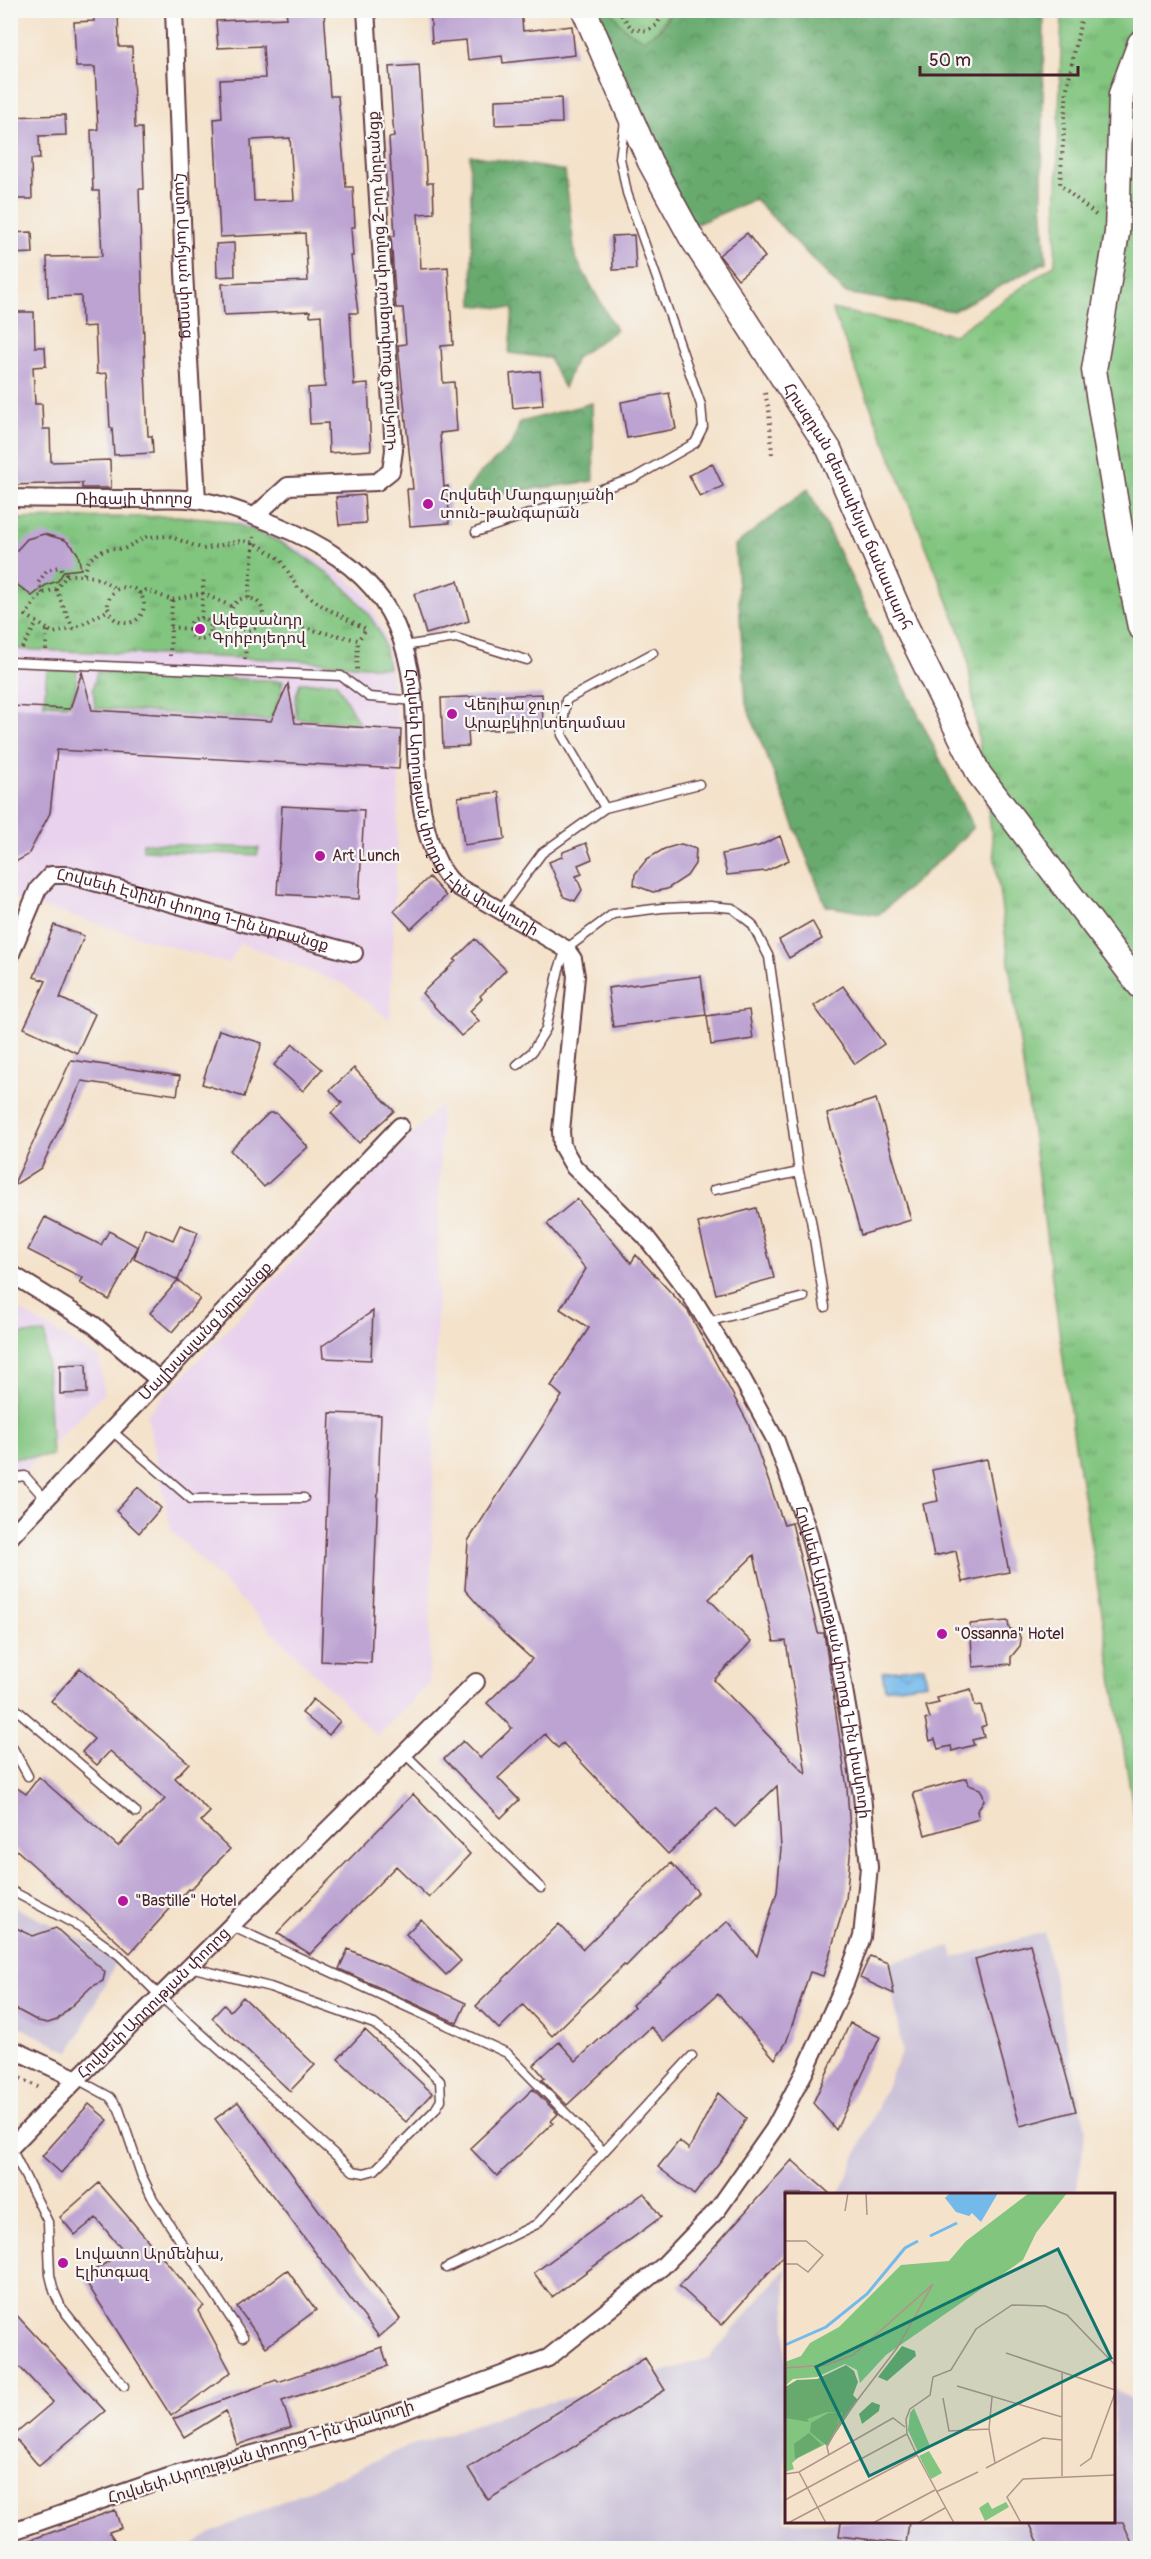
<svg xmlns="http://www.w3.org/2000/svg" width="1151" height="2559" viewBox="0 0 1151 2559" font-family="Pangolin,'Noto Sans Armenian',sans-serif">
<defs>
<pattern id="grass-tufts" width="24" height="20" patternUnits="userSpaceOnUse" patternTransform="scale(1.5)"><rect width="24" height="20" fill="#81c57f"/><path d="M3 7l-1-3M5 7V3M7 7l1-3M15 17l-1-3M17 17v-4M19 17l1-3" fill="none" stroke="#6c9f68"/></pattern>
<pattern id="forest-crowns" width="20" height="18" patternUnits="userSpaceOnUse" patternTransform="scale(1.5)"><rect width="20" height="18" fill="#68aa6e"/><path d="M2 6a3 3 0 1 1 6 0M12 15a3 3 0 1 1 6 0" fill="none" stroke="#588a5b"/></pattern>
<pattern id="water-waves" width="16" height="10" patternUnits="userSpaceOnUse" patternTransform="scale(1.5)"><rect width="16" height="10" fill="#73baeb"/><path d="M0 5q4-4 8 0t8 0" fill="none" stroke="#659fca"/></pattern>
</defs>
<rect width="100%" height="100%" fill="#f6f6f2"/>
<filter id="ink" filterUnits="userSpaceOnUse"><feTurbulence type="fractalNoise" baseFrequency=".0167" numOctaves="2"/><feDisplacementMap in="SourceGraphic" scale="12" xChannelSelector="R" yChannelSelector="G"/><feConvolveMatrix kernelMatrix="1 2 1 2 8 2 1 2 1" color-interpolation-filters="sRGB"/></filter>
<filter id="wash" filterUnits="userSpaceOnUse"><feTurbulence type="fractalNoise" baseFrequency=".008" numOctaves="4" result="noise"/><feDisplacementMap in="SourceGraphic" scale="24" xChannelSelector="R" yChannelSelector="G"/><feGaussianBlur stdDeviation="1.35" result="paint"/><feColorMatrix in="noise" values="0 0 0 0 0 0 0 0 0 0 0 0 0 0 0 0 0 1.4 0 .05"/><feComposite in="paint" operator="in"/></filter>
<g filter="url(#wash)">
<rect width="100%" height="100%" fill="#f4e2ca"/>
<path fill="#e9d2ed" d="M10,516l23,3 141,-3 71,6 79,39 41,31 19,40 7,33 2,34 8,31 -11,290 -45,-35 -105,-42 -11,21 -218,-66z
M441,1104l-12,580 -52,52 -206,-206 -24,-116z
M10,1304l89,54 5,35 -93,91z"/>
<path fill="#c9bfd7" d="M10,1905l109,52 -49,95 -59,-29z
M1044,1932l42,197 -10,65h-237l63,-143 -14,-88 63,-16 3,11z
M786,2268v254h328v-134l26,18v142h-950l21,-15 190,-84 117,-39 75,-18 116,-34z"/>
<path fill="url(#grass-tufts)" stroke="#667255" stroke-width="1.5" d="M607,11h63l-28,46z
M1062,11h78v1840l-67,-419 -107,-785 -134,-338 122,26 101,-71z
M178,516c17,2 35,1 50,6 55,14 126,60 152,111 5,10 6,24 8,35l-94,-8 -283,-11v-130z
M47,669l30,1 -1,18 -7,17 -25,-1z
M97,672l186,9 -2,13 -11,26 -175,-12 -2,-20z
M336,682l23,41 -62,-4 -2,-19 5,-17z
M143,843l116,5 -2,7 -114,-5z"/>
<path fill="url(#forest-crowns)" stroke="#59644c" stroke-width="1.5" d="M593,11h19c8,15 16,22 32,28l18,-11 9,-17h373l-2,188 4,63 -93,49 -108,-18 -90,-94 -61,26 -38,-70z
M470,155l95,16 10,86 41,73 -40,28 -12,30 -15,-30 -40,-5 4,-44 -40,-4z
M592,403l2,78 -132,17 16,-23 34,-30 8,-23z
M808,489l165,338 -19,20 -76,68 -52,-9 -80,-202 -11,-159z"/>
<path fill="#81c57f" stroke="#667255" stroke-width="1.5" d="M45,1333l7,123 -41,2v-123z"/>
<path fill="url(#water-waves)" stroke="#5e6c8b" stroke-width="1.5" d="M924,1666l3,17 -42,6 -3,-17z"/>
<g id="blocks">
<path fill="#bca3d2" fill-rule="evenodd" d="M93,10h25l1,37h13l3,81h7l2,61h-5l6,183 3,64h4l1,17 -39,2 -2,-27h-2l-3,-55 -10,1 -2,-48 -13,1 -1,-31 -33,1 -1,-40 55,-1 -3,-65h-6l-2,-61h7l-3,-63h-19l-2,-45 20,-1z
M286,10h38l6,86h8l8,91h7l2,40h-4l2,29h-2l7,57h-8l4,72 14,-1 3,66 -42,3 -1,-30 -18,1 -2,-36 17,-1 -4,-72 -11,1v-5l-86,4 -2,-31 86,-3 -3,-48 -85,4 -6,-118 8,-1 -2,-38 45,-2 -2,-32 -45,2 -2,-27 71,-3zM290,138l4,62 -40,1 -3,-61z
M430,10h91l2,21 49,-5 3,29 -72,8 -1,-7 -34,4 -2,-20 -34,3z
M419,65l8,118h6l1,30 -16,1 3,55 27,-2 5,78 -12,1 2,37 11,-1 3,49 -17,2 4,54 4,-1 1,37 -39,3 -3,-37h6l-15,-144 8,-1 -3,-36h-7l-5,-72h4l-6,-98 5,-1 -5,-70z
M561,98l1,25 -67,2v-25z
M65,115l1,20 -27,1 1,23h-9l1,40h-22v-82z
M32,232l1,21 -23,1v-21z
M747,233l18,24 -27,22 -19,-24z
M634,235l2,34 -23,1 -1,-34z
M234,243l1,33 -18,1 -1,-33z
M10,312h24l1,35h10l1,19 -13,1 2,37h7l1,25h7l1,33 59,-2 1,28h-29v-5l-72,2z
M540,371l3,34 -30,3 -3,-34z
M669,393l7,36 -49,9 -6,-36z
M712,463l11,23 -23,11 -11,-22z
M364,495l2,28 -27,2 -3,-28z
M44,534l21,6 8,7 5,7 3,15 -17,2 -6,10 -12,4 -14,11 -17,-13 -4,-9 -1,-13 6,-10 11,-12z
M458,581l11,40 -43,13 -12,-40z
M82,672l10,38 179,11 17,-37 7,39 106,7 -2,39 -342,-19 -7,63 -22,42 -18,10v-159l60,3z
M542,694l1,34 -75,3 1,15 -26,1 -2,-49z
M499,792l6,47 -41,6 -6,-48z
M282,806l82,4 -5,89 -82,-5z
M780,836l9,24 -23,11 -39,4 -5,-21 37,-8z
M586,843l6,16 -14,6 4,9 -6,2 6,14 -7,11 -11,-4 -15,-35 13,-5 1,-5z
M681,844l15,5 -1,15 -8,12 -20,13 -14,3 -19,-7 1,-11 12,-15 17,-10z
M429,877l17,19 -35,33 -17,-18z
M812,921l10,18 -33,19 -10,-18z
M54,925l30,11 -24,62 35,16 -18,39 -53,-25 22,-47 -12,-4z
M475,939l31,31 -26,26 2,3 -12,12 9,10 -18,15 -39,-43 34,-32 -2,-1z
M701,976l5,39 -93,12 -5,-39z
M843,986l41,58 -29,20 -41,-58z
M749,1010l4,29 -42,6 -4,-29z
M219,1030l43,13 -18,54 -42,-13z
M293,1044l29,25 -19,22 -29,-26z
M71,1060l109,16 -3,19 -95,-14 -41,87 -28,18z
M354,1068l40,43 -35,32 -28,-30 11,-10 -12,-13z
M876,1099l35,121 -50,15 -34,-121z
M269,1113h7l32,34 -44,40 -34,-37z
M577,1199l54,64 5,-8 52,56 60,112 36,102 8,-2 26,110h6l23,155 4,57 -5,55 -23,76 -13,-4 -24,71 -11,16 -57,-65 -54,47 -13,-14 -84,78 -25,-25 3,-2 -11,-13 25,-23 17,19 58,-54 -2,-2 96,-84 29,35 20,-64 4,-44 -4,-62 -42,41 -19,-19 -48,46 -105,-111 -5,5 -13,-14 -47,44 21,22 -18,18 -57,-59 19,-18 17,17 32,-30 -25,-25 45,-44 -28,-25 -39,-44 3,-49 94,-145 -11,-10 38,-58 -29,-19 26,-40 -39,-45zM754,1555l20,87 12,-1 20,133 -92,-94 37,-38 -42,-43z
M756,1208l18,70 -58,16 -18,-71z
M45,1217l56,28 8,-14 29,16 -29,53 -29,-17 3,-5 -55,-28z
M180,1225l18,7 -20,48 -44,-21 11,-31 28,12z
M178,1280l22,19 -28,33 -22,-19z
M373,1311l-2,49 -48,-2 -1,-12z
M86,1364l1,29 -27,1v-29z
M330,1413l51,2 -10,248 -50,-2z
M987,1459l22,113 -47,10 -6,-31 -22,5 -11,-52 15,-3 -6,-31z
M138,1487l23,21 -22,25 -23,-22z
M1008,1621l1,7 10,6 2,6 -1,6 -9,11v7l-38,3 -3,-43z
M80,1668l109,95 -14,15 35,34 -9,9 29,28 -40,41 -2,-1 -58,64 -120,-109v-61l16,11 13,-17 79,69 47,-47 -55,-48 -13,14 -15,-13 12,-13 -43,-38z
M971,1689l4,17 6,-1 5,20 -5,2 3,10 -12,3 2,5 -22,6 -1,-5 -13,3 -3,-10 -5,2 -5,-21 5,-2 -4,-12 13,-3 -2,-5z
M313,1699l27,22 -11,14 -27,-22z
M967,1778l2,7 11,4 3,5 1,6 -7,11 2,8 -54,16 -12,-42z
M413,1794l57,60 -41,44 -33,-32 -86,88 -33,-21z
M671,1863l27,29 -72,74 -2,-1 -72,71 -29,-31 -24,24 -23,-23 83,-82 24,25z
M421,1919l40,42 -15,14 -40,-41z
M10,1925l23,11 23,-8 49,44 -2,9 -12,6 -34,33 -9,3 -10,-2 -28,-15z
M1030,1944l46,167 -56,15 -45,-167z
M348,1949l118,54 -9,20 -118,-54z
M870,1956l18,7 6,31 -34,-16z
M243,1997l72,68 -25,26 -78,-73 12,-13 6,6z
M850,2023l30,14 -44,93 -23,-27z
M365,2030l67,63 -26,29 -68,-63z
M533,2089l25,25 -7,7 2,2 -56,53 -27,-28z
M718,2093l28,25 -17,32 -35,45 -36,-28 21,-26 10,8z
M238,2102l162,217 -21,18 -164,-218z
M89,2104l19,16 -47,53 -19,-17z
M792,2160l38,34h-44v59l-64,72 -43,-39z
M99,2183l105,123 -6,5 33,61 -60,44 -88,-139 41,-25 -28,-34 -21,17 -15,-18z
M644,2193l17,24 -109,80 -18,-24z
M287,2270l29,40 -50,37 -29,-40z
M10,2308l95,103 -66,55 -26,-30 40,-34 -43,-45z
M382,2347l6,19 -106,35 9,26 -54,18 -11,-34 -42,26 -11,-18 103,-39 2,2z
M645,2358l20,32 -177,110 -20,-32z
M115,2510l6,18 -12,4 11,16h-107v-2z
M841,2522h68l-3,22 -67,-8z
M1029,2522h94l11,26h-93z"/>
</g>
</g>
<g filter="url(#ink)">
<use href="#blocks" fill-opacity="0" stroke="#643c43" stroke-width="1.5"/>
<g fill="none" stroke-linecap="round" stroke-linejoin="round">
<g stroke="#643c43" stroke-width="11">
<path id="lane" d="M476,532l158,-54 61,-35 8,-16 -2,-22 -74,-212 -7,-35 5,-37
M403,646l53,-8 71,22
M10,662l331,14 28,21 46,4
M605,808l-43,-73 4,-35 87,-47
M500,910l42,-57 63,-45 94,-24
M517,1065l15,-13 14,-23 13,-60 7,-20 47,-35 49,-6 48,-2 22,2 20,16 17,33 30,215 12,48 14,87
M714,1190l85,-18
M707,1322l97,-25
M112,1431l79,68 113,-1
M10,1478l15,-2 21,24
M10,1704l126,108
M10,1743l18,33
M405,1754l136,134
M10,1890l70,37 39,28 42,42 192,174 11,2 11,-3 60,-60 6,-10 -1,-19 -30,-30 -36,-27 -104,-37 -80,-20
M231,1926l276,127 96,98
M77,2079l33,18 9,12 22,65 12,25 90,138
M11,2148l37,74 2,53 4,16 7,16 63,79
M446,2268l91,-44 155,-168"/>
</g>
<g stroke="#643c43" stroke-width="20">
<g id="street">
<path id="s1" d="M174,10l10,262 13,228"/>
<path id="s2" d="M10,498c43,1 85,1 127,1 20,0 41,-2 59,1 26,3 54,15 78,24 101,41 139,94 141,203 1,43 5,124 38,156 7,7 22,12 31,18 28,16 55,32 82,48l7,10 3,17 -15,155 1,15 12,21 71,69 45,58 53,86 33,61 32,90 26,100 28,164 7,72 -7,70 -16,44 -41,90 -31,58 -56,80 -56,58 -114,91 -172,63 -205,55 -161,56"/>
<path d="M255,516l33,-30 89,-4 14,-11 3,-21 -28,-440"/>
<path id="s3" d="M10,956l28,-67 13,-14h17l286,78"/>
<path d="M10,1273l84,52 65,55"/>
<path id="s4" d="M10,1537l390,-411"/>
<path d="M10,2048l67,31"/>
<path id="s5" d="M10,2148l67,-69 399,-397"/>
</g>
</g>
<g stroke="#643c43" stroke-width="27">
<g id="secondary">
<path id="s6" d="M584,10l66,152 41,75 138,212 76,175 74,150 161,212"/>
<path d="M1140,43l-19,51 -4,139 -23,137 27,164 19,93"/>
</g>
</g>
<path stroke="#643c43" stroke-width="4" stroke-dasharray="1.5 4.5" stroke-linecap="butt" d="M618,10l14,19 15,2 10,-6 7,-15
M1083,10l-16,78 -7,97 37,31
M765,393l4,17 3,45
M257,544l23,15 18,29 26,19 42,22 -8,11
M84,574l5,-14 10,-8 12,-4 13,1 22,-12 23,-1 34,13 37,-8 11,1
M108 605a18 18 0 1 1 36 0a18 18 0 1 1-36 0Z
M56,589l17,40
M43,593l-5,-10 9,-13 12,-3 8,8
M140,594l6,-4 26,10 30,-7 31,14
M249,598l5,-61
M231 614a16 16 0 1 1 32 0a16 16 0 1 1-32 0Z
M201,618l3,-42
M189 629a11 11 0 1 1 22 0a11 11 0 1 1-22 0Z
M262,619l96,21 -1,32
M170,627l20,2
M211,627l20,-8
M47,629l-21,-14 10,-15 7,-7 13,-4 11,-14c19,-1 34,2 50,15
M22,648l15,-25
M46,650l1,-21 6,4 20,-4 36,-19
M170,656l2,-56
M245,659l2,-29
M10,2073l30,15 -1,1"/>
<use href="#lane" stroke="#fff" stroke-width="8"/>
<use href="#street" stroke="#fff" stroke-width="16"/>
<use href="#secondary" stroke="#fff" stroke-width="24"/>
<path stroke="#643c43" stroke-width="4" stroke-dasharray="1.5 4.5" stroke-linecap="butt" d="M251,542l6,2"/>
</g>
</g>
<g fill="#b5179e" stroke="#f6f6f2" stroke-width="2">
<circle cx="428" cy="504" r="6"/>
<circle cx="200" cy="629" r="6"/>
<circle cx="452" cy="714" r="6"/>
<circle cx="320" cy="856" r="6"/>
<circle cx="942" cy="1634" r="6"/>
<circle cx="123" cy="1901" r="6"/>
<circle cx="63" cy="2263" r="6"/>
</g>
<g text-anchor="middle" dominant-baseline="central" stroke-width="4.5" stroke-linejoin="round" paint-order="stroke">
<g font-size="16" fill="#4a1f2b" stroke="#f6f6f2">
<text stroke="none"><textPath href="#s1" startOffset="246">Համո Սահյան փողոց</textPath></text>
<text transform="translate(382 281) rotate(-93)">Վահրամ Փափազյան փողոց 2-րդ նրբանցք</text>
<text stroke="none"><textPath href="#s2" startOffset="124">Ռիգայի փողոց</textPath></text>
<text stroke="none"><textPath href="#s6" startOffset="564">Հրազդան գետափնյա ճանապարհ</textPath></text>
<text stroke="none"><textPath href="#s2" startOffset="636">Հովսեփ Արղության փողոց 1-ին փակուղի</textPath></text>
<text stroke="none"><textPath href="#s3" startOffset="238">Հովսեփ Էմինի փողոց 1-ին նրբանցք</textPath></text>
<text stroke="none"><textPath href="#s4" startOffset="284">Մալխասյանց նրբանցք</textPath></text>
<text stroke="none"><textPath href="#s2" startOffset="1626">Հովսեփ Արղության փողոց 1-ին փակուղի</textPath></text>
<text stroke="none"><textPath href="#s5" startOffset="204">Հովսեփ Արղության փողոց</textPath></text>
<text transform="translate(261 2452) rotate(-17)">Հովսեփ Արղության փողոց 1-ին փակուղի</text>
</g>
<g font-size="16" fill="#4a1f2b" stroke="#f6f6f2" text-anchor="start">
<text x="440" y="495">Հովսեփ Մարգարյանի<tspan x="440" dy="18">տուն-թանգարան</tspan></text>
<text x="212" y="620">Ալեքսանդր<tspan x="212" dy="18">Գրիբոյեդով</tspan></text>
<text x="464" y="705">Վեոլիա ջուր -<tspan x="464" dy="18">Արաբկիր տեղամաս</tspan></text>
<text x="332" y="856">Art Lunch</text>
<text x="954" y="1634">"Ossanna" Hotel</text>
<text x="135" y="1901">"Bastille" Hotel</text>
<text x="75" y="2254">Լովատո Արմենիա,<tspan x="75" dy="18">Էլիտգազ</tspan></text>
</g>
</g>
<g transform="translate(785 2193)">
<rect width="330" height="330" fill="#f4e2ca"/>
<path d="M244,0h38l-31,40 -13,27 -137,95 -26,28 -3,-13 -12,-6 -28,13 -24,2 -8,7v-24l16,-6 9,-13 29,-16 62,-62 48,-4 17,-20zM129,215l16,38 -12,6 -10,-22 2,-17zM40,218l20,1 -21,33 -26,13 -6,5 2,6 -9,3v-55zM203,309l4,7 14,-7 3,5 -24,14 -6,-13z" fill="#81c57f"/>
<path d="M117,153l13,5 1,5 -29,25 -9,-4zM61,172l8,6 4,11 -5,13 5,5 -31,46 -17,-14 1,-9 17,-10h13l-5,12 7,-12 -16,-1 -20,7 2,3 -24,-4v-31l12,-7 20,-1zM87,209l8,3 -1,6 -17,13 -3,-10zM24,240l13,12 -27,14 -1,-15z" fill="#68aa6e"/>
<path d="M144,258l13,22 -11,6 -12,-23z" fill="#81c57f"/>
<path d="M165,0h48l-17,29 -9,-9 -3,3 -13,-4 -11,-14z" fill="#73baeb"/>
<path fill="none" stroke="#73baeb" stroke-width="3" d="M145,43l27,-13M0,152l41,-18 41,-33 38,-46 13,-7"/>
<path fill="none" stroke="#b0948a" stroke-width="1.5" d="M81,0l1,22M60,18l3,-18M0,48h21l17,14 -15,17 -11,-8h-12M221,160l109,37M0,175l41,-3 27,-10 80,-71 -36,64 -57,75 -13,24 2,8M277,180v103M172,193l105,31M207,204l-3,32 6,34M158,205l6,33 40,-2M295,273l11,-8 24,-65M201,275l57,-30 19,2M14,279l27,51M0,281l14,-2 94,-54 12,9M151,299l42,-20M0,307l122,-66M3,330l129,-68M88,330l62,-33M133,330l27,-15M169,330l-37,-68 -10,-21 -1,-15 4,-10 20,-14 3,-18 18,-7 25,-41 36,-24 33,1 22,9 48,50M236,330l-14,-26 16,-18 92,-4"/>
<path fill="#0f766e" fill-opacity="0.15" stroke="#0f766e" stroke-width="3" d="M273,56l53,109 -242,118 -53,-109z"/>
<rect width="330" height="330" fill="none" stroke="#4a1f2b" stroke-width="3"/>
</g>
<rect width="1151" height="2559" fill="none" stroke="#f6f6f2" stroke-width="36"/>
<path d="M920 66v9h158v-9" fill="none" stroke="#4a1f2b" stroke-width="3"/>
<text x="929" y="66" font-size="18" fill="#4a1f2b" stroke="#f6f6f2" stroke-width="4.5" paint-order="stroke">50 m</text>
</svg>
